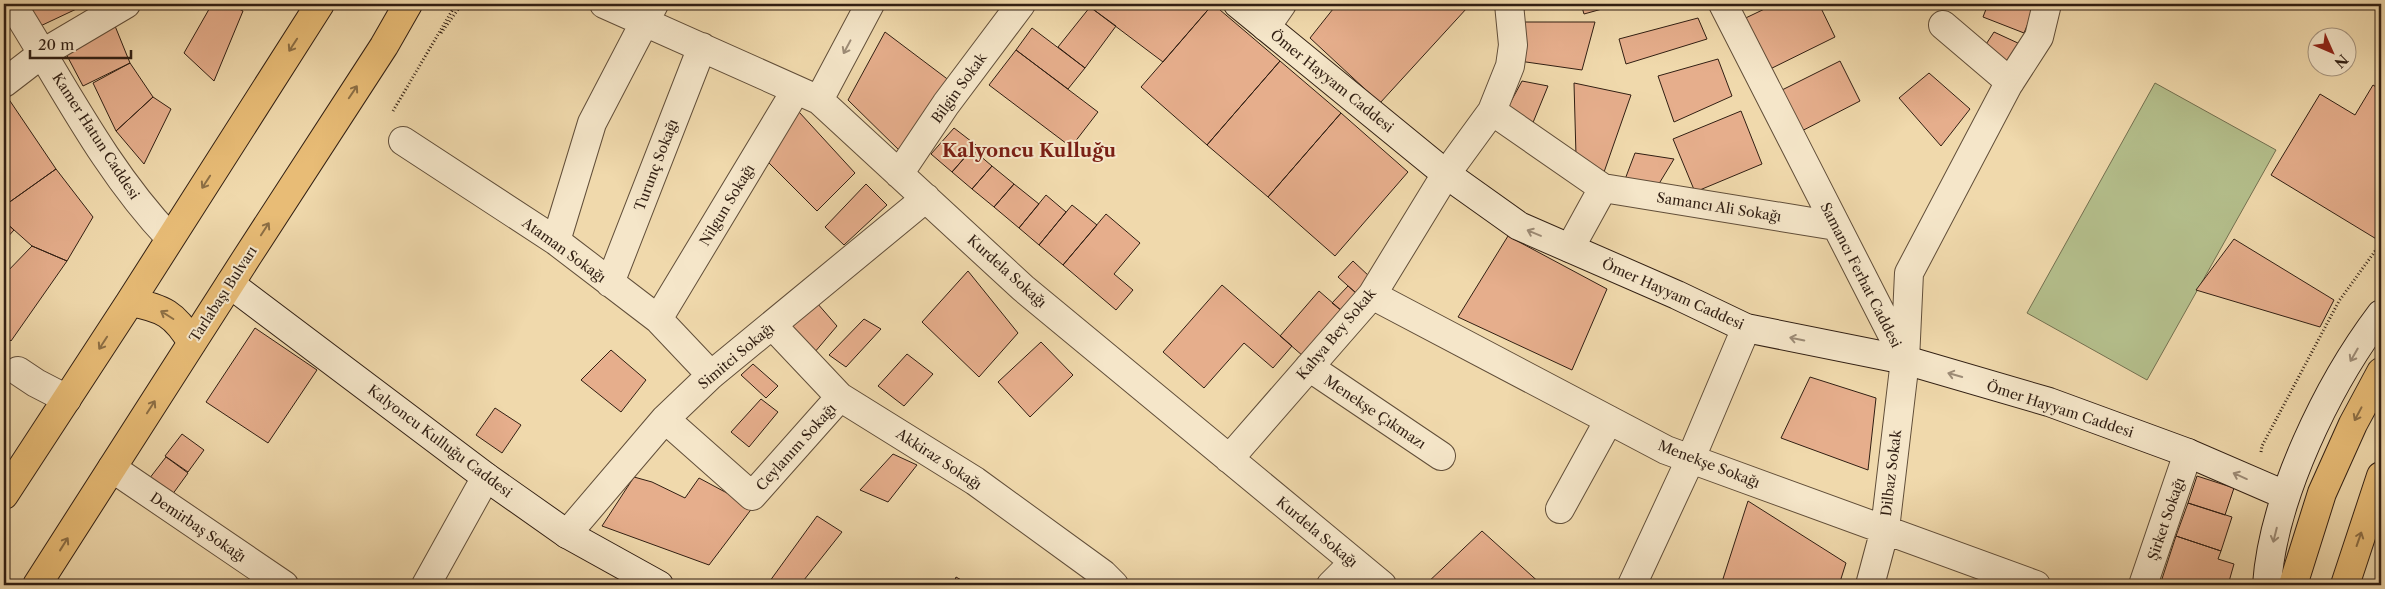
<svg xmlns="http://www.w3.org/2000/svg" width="2385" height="589" viewBox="0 0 2385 589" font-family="'Libre Caslon Text',serif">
<rect width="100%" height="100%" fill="#f0d9ac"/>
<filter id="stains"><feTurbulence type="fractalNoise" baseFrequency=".004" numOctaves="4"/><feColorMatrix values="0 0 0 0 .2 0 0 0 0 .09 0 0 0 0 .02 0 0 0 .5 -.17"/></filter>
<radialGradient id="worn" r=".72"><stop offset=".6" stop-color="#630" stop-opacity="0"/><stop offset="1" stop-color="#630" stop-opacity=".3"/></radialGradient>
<path fill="#b5c08d" stroke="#737050" d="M2155,83l121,67 -129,230 -120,-67z"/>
<path fill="#e6ae8c" stroke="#311f13" d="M19,4h68l-53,25z
M212,4h17l14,7 -29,70 -30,-28z
M1086,4h127l-50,58z
M1213,4l67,57 -73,84 -66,-58z
M1337,4h127l3,4 -87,95 -70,-65z
M1516,4h34l-31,7z
M1581,4h39l-36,10z
M1775,4h44l16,33 -77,38 -25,-51z
M1988,4h48l-12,29 -41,-16z
M1090,7l26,19 -31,42 -27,-21z
M1698,18l9,21 -81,25 -7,-25z
M113,21l17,42 -47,23 -19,-36z
M1519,22h76l-13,48 -63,-9z
M1032,28l53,40 -17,21 -52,-39z
M885,32l65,49 -47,73 -55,-54z
M1994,32l26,12 -17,23 -24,-12z
M1016,50l82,62 -27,35 -82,-62z
M1718,59l14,37 -58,26 -16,-46z
M1280,61l61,52 -73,84 -61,-52z
M1840,61l20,40 -70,36 -20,-41z
M130,63l23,34 -37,34 -23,-48z
M1929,73l41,36 -29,37 -42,-48z
M1522,81l26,5 -16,39 -24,-18z
M1574,83l57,12 -28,80 -27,-19z
M2373,85l8,5v145l-3,5 -107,-65 49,-81 35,21z
M153,97l18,12 -27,55 -28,-33z
M8,98l48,71 -52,37v-105z
M1741,111l21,53 -67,28 -22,-53z
M799,112l56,61 -38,38 -49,-49z
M1341,113l67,59 -73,84 -67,-59z
M954,128l22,17 -24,27 -21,-18z
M972,149l20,17 -20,23 -20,-17z
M1635,153l39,6 -17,28 -33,-5z
M992,166l22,18 -20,23 -22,-18z
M56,169l37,48 -26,44 -35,-15 -28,-25v-15z
M866,184l21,21 -43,40 -19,-18z
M1014,184l25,20 -20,24 -25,-21z
M1046,195l20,17 -27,33 -20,-17z
M1072,205l25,20 -34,40 -24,-20z
M1106,214l34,29 -26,31 19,16 -17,20 -53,-45z
M4,221l10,9 -10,11z
M1508,236l99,53 -35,81 -114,-53z
M2234,239l100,61 -14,27 -124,-37z
M32,246l35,15 -56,80 -7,-7v-59z
M1353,261l17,16 -14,16 -18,-16z
M968,271l50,62 -39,44 -57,-55z
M1222,285l70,61 -19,22 -29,-25 -40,45 -41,-36z
M1348,286l15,13 -15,17 -16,-13z
M1319,291l23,20 -39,45 -23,-20z
M817,303l20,23 -23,27 -28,-21z
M864,319l17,10 -35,38 -17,-12z
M255,328l62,42 -49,73 -62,-41z
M1041,342l32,33 -43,42 -32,-35z
M611,350l35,30 -25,32 -40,-32z
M907,354l26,20 -29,32 -26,-20z
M753,364l25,22 -12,12 -25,-23z
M1810,377l66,21 -8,72 -87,-32z
M761,399l17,13 -29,35 -18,-15z
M495,408l26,17 -19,28 -26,-18z
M182,434l22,16 -16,22 -23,-16z
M893,454l24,11 -29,37 -28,-12z
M166,457l22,16 -16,22 -23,-16z
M2197,476l37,12 -9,27 -37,-12z
M634,477l18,5 33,16 14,-20 54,29 -44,58 -107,-39z
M1748,501l98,62 -7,22h-118z
M2188,503l44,14 -11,34 -45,-15z
M817,516l25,16 -42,53h-33z
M1482,531l60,54h-117z
M2176,536l45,15 -3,8 16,5 -6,21h-68z
M956,577l14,8h-17z"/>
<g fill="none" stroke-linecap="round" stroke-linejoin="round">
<g stroke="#614e39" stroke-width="30">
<path id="street" d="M12,4c50,79 93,166 158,234
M604,4l215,96 204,188 359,297
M1723,4l182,356 4,-87 99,-188 31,-48 8,-33
M1943,25l67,57
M1266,27l16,-23
M4,83l39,-30 83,-49
M819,100l51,-96
M1492,111l111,77
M403,141l153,100 102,78 53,56
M899,174l47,-70 75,-100
M556,241l36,-118 62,-119
M1570,248l33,-60 233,38
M610,283l92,-236
M1372,295l294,155 370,135
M658,319l138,-229
M772,325l68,72 135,84 128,93 11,11
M1309,367l132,89
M18,371l18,12 31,16
M665,419l87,77 88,-99
M1229,459l143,-164 74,-121 46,-63 18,-45 3,-21 -4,-41
M112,468l172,117
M1560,509l49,-89
M567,534l98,-115 46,-44 215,-177
M426,585l60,-108
M1331,585l23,-23
M1632,585l59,-127 55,-130
M1870,585l15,-56 20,-169
M2143,585l45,-132"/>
</g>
<g stroke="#311f13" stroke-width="30">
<path id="secondary" d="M1238,4l208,170 73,52 158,69 69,33 159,32 144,42 139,51 97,42
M230,284l256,193 81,57 92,51
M2267,585c6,-88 61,-201 114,-271"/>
</g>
<g stroke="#311f13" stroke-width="30">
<path id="primary" d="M130,302c33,6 45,12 62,41
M4,495l126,-193 190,-298
M37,585l210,-328 137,-211 24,-42
M2293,585l29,-92 31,-69 28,-52
M2345,585l36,-109"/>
</g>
<path stroke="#311f13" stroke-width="3" stroke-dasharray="1 2.5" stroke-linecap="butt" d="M441,33l21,-29
M393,111l63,-107
M2261,452l1,-6 77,-145 42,-58"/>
<use href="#street" stroke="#f5e6c9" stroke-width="28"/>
<use href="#secondary" stroke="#f5e6c9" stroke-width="28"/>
<use href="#primary" stroke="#e8bc76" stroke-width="28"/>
</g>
<defs><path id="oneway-shaft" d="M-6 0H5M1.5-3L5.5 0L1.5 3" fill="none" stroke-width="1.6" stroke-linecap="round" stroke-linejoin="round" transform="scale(1.25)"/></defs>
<g stroke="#8c6e44">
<use href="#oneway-shaft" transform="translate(293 45) rotate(123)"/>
<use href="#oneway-shaft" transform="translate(353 92) rotate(-56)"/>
<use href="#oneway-shaft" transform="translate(206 182) rotate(123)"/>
<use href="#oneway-shaft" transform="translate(265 229) rotate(-57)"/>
<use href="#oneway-shaft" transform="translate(167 315) rotate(-148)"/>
<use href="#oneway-shaft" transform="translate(103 343) rotate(123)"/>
<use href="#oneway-shaft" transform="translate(151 407) rotate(-57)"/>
<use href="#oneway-shaft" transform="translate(2358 414) rotate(118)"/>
<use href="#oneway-shaft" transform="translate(2359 539) rotate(-71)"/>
<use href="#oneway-shaft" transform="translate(64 544) rotate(-58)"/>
</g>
<g stroke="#9d8c77">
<use href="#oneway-shaft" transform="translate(847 47) rotate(118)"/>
<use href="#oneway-shaft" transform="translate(1534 233) rotate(-157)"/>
<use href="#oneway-shaft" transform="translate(1797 339) rotate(-169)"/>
<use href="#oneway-shaft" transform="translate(2354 355) rotate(120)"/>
<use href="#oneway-shaft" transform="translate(1955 375) rotate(-164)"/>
<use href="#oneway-shaft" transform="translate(2240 476) rotate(-156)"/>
<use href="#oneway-shaft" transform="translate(2275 535) rotate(104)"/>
</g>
<g text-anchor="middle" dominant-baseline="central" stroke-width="4" stroke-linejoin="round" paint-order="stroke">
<g font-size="14" fill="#311f13" stroke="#f5e6c9">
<text transform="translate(1332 81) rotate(39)">Ömer Hayyam Caddesi</text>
<text transform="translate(959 88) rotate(-54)">Bilgin Sokak</text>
<text transform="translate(96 136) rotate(57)">Kamer Hatun Caddesi</text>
<text transform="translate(656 165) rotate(-69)">Turunç Sokağı</text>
<text transform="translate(727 205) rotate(-59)">Nilgun Sokağı</text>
<text transform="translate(1719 207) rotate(9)">Samancı Ali Sokağı</text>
<text transform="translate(564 250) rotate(36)">Ataman Sokağı</text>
<text transform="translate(1007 271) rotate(42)">Kurdela Sokağı</text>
<text transform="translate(1861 275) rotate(63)">Samancı Ferhat Caddesi</text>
<text transform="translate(223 294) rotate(-57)">Tarlabaşı Bulvarı</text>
<text transform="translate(1673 294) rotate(24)">Ömer Hayyam Caddesi</text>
<text transform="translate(1336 334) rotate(-50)">Kahya Bey Sokak</text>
<text transform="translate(736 356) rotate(-40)">Simitci Sokağı</text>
<text transform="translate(2060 409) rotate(18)">Ömer Hayyam Caddesi</text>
<text transform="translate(1375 412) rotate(34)">Menekşe Çıkmazı</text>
<text transform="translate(440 441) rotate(37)">Kalyoncu Kulluğu Caddesi</text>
<text transform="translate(796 447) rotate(-48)">Ceylanım Sokağı</text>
<text transform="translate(939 459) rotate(33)">Akkiraz Sokağı</text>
<text transform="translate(1709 464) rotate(21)">Menekşe Sokağı</text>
<text transform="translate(1891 473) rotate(-83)">Dilbaz Sokak</text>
<text transform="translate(2166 519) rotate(-71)">Şirket Sokağı</text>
<text transform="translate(198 527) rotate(34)">Demirbaş Sokağı</text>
<text transform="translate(1317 532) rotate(40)">Kurdela Sokağı</text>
</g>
<g font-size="19" font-weight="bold" fill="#7a1f14" stroke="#f5e6c9">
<text x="1029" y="150">Kalyoncu Kulluğu</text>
</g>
</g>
<rect width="2385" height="589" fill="none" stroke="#f0d9ac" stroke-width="20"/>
<rect x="5" y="5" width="2375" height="579" fill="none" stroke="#311f13" stroke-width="2.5"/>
<rect x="10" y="10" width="2365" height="569" fill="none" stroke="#311f13"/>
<g transform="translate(2332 52) rotate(135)"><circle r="24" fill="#f5e6c9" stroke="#a79680"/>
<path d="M0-4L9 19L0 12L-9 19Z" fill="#8f2418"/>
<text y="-8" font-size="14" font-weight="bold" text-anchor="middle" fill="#311f13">N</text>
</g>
<path d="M30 50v8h101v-8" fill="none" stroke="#311f13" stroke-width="2.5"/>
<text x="38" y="50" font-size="15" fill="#311f13" stroke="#f5e6c9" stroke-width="4" paint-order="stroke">20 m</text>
<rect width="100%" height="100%" filter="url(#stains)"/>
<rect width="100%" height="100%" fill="url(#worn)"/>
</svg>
